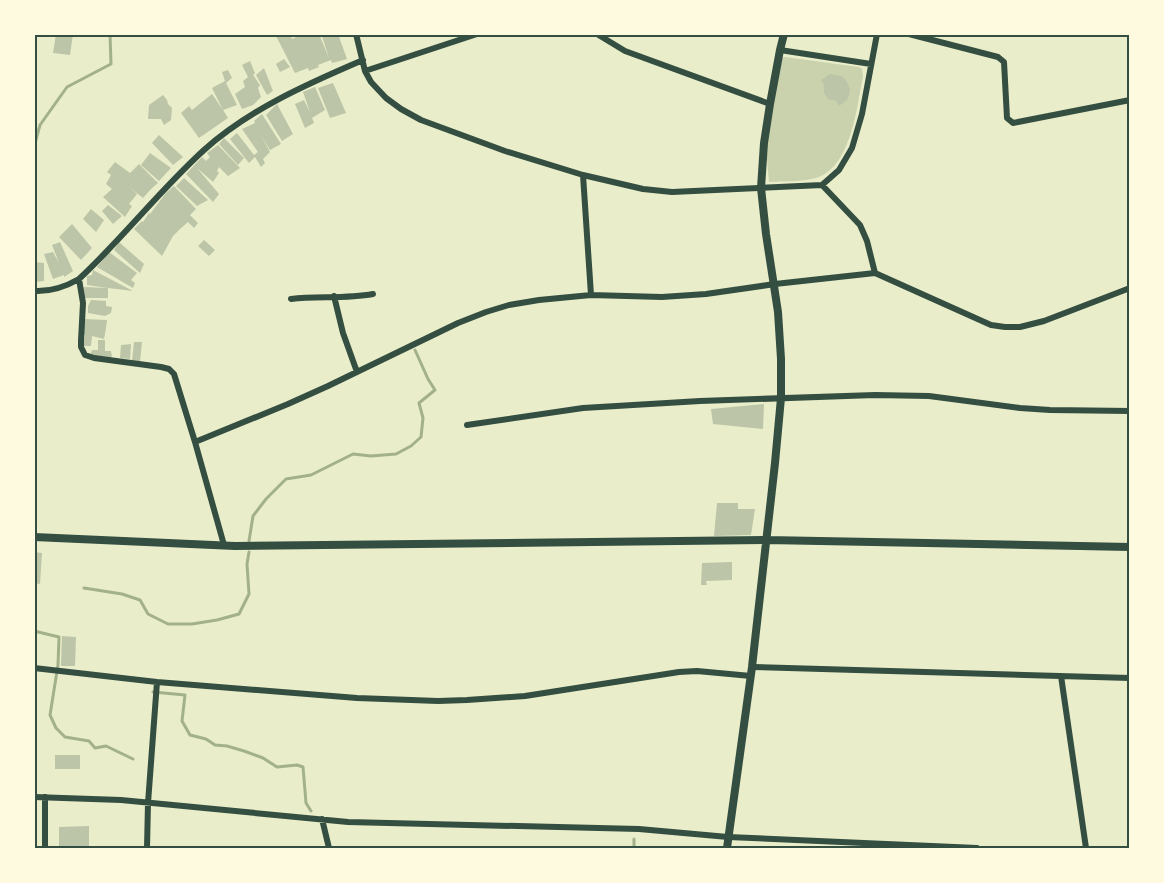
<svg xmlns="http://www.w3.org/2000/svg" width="1164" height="883" viewBox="0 0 1164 883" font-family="'Nunito Sans',sans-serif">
<rect width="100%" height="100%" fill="#e9edc9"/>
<path fill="#cad2ad" d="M785,57l74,10 3,2 1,7c-6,31 -12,92 -47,102 -15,4 -32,3 -47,4l-2,-23 1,-26 14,-75z"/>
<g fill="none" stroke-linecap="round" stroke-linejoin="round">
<path stroke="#a3b18a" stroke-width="3" d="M34,147l6,-22 27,-38 44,-23 -1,-30
M249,541l4,-25 13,-17 20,-20 25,-4 42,-21 18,2 25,-2 15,-8 10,-9 2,-19 -4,-15 16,-13 -7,-11 -13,-29
M84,588l38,6 18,6 8,14 20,10h24l25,-4 22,-6 10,-20 -2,-30 2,-12
M34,631l25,6 -1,28 -8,50 6,13 9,9 24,4 6,7 11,-2 27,13
M153,692l32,3 -3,26 8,14 16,4 9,6 12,1 17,5 19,7 14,9 20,-2 6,2 3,36 5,8
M634,839v9"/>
</g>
<path fill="#bcc5a7" d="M56,34h17l-3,21 -17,-2z
M275,34h15l2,5 11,-5h16l10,24 -7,-22 4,-2h12l9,25 -15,4 -1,-3 -13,5 1,2 -10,4 -1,-3 -13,5z
M284,59l6,8 -10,5 -4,-8z
M250,61l5,12 -2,2 7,10 -2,3 3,9 -8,8 -11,4 -7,-15 10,-7 -2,-6 5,-4 -6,-12z
M264,68l9,23 -6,4 -11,-20z
M228,70l4,8 -6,5 11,22 -14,5 5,8 -29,20 -18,-25 8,-7 3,4 20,-16 11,16 -11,-22 13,-7 -3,-9z
M830,74l11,2 4,3 3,5 2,5 -1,6 -2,5 -8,6 -3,-5 -8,-2 -4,-6v-8l-3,-5z
M333,83l13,30 -16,5 -12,-30z
M315,87l10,23 -13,8 2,5 -9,5 -10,-24 9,-4 6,12 -7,-20z
M163,95l4,5 1,4 4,4 -1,12 -7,5 -3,-6h-13l1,-14z
M277,104l16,30 -11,7 -16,-26z
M262,114l19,30 -11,6 -9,-15 9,17 -7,7 2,4 -4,4 -6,-10 -6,6 -19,-24 7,-6 17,22 4,-3 -16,-23 13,-6 -1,-2z
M159,135l24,22 -10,8 -21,-22z
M224,138l20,20 -6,7 -19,-21z
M218,145l22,23 -12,8 -9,-9 -2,4 2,2 -6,9 -16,-14 22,26 -6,8 -27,-28 16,-17 4,4 4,-4 -3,-4z
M150,153l21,15 -12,13 -18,-16z
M115,162l15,11 9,-9 19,19 -7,6 -8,9 -14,-11 8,7 -8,10 3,2 -7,11 -22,-20 9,-8 -6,-5 5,-9 -4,-3z
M184,178l24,22 -11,6 -21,-20z
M174,186l22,23 -6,6 8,8 -4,5 -6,-6 -8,7 -7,7 -11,20 -28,-27 8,-8 1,1 6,-9 1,1 16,-21z
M108,205l14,11 -9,8 -11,-13z
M91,209l13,11 -8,12 -13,-13z
M72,224l20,24 -11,12 -22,-23z
M204,240l11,10 -6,6 -11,-10z
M60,242l13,29 -9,6v-2l-11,4 -9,-25 9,-2 6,11 -7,-18z
M119,242l25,22 -4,9 -26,-23z
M109,252l28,21 -6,7 4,3 -2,5 -36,-21z
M34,262l10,1v18l-10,1z
M93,270l40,21 -25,-3v10h-25l1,-11 24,1 -21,-3v-9l5,-1z
M91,300l15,1v5l6,1 -1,6 -6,3 -17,-3v-7z
M83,319l24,1 -1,8 -2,11 -12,-3 -1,10h-8l2,-11h-2z
M98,340h7v11h6l1,6 -22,-1 2,-6h6z
M134,342h8l-2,20 -8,-1z
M131,344l-1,15 -10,-1 1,-13z
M764,404l-1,25 -50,-5 -2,-15z
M717,503h21v6h17l-4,26 -37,1z
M34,552l8,1 -2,31 -6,-1z
M732,562v18l-26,1 1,4h-6l1,-22z
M62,636l14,1 -1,29h-14z
M55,755h25v14h-25z
M89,826v22h-30v-21z"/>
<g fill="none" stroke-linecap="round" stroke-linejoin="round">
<path stroke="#344e41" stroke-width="6" d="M356,34l9,37 6,11 15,16 15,11 20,11 84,31 78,24 60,14 29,3 150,-7 38,40 7,16 8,32 116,52 14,2h15l24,-6 86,-33
M597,34l28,17 145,53
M909,34l89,23 6,5 3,56 6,5 117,-23
M780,50l91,14
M365,71l112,-37
M583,175l8,120
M822,185l17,-15 13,-22 10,-34 15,-80
M79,279l4,24 -2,38v6l4,8 9,3 67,9 8,2 5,5 21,68 29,103
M34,291c17,1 31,-4 45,-12 44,-41 81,-89 125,-129 46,-41 103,-66 159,-90
M334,296l9,37 14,39
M291,299c27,-3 55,0 82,-5
M467,425l116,-17 117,-7 175,-6 54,1 91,12 30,2 80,1
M195,442l93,-38 40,-18 130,-63 28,-11 23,-7 30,-5 52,-5 71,2 44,-3 69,-10 100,-11
M752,667l378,11
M34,668l123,14 200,16 81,3 29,-1 58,-4 154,-24 18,-1 54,5
M1061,676l25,172
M34,797l87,3 227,22 291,7 89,8 249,11
M45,797v51
M322,819l7,29
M147,848l1,-45 9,-121"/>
<path stroke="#344e41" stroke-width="8" d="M34,537l201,9 532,-6 363,7
M727,848l25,-181 23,-204 6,-65v-39l-3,-47 -12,-78 -5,-46 3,-45 6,-39 10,-54 4,-16"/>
</g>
<rect width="1164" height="883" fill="none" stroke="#fefae0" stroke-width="72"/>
<rect x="36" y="36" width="1092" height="811" fill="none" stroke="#344e41" stroke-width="2"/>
</svg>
